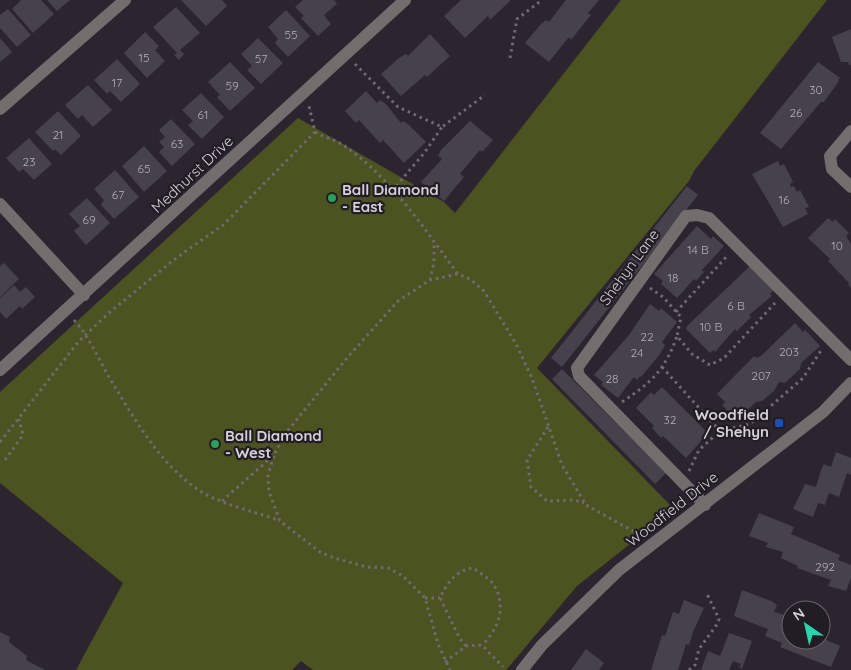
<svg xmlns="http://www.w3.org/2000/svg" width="851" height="670" viewBox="0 0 851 670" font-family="Quicksand,sans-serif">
<rect width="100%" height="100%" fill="#2c252f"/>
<path fill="#4b5320" d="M621,0h206l-133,171 -5,10 -152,187 137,141 -97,77 -71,84h-193l-12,-9 -9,9h-216l47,-87 -123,-100v-91l298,-274 146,84 11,11z"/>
<path fill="#47414b" d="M21,0h20l13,14 -21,19 -21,-24z
M47,0h23l-13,11z
M181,0h41l5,6 -21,20z
M303,0h31l3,4 -13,11 7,9 -13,12 -17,-18 3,-2 -9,-9z
M461,0h50l-21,20 -2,-4 -23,22 -21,-22z
M566,0h33l-11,13 3,2 -9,11 -11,14 -2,-3 -20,25 -24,-19 16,-19 5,-4 3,2z
M176,7l24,26 -20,17 4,4 -5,6 -5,-5 3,-2 -24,-26z
M8,9l23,26 -14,12 -17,-19v-13z
M286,10l24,26 -22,21 -13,-14 3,-4 -10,-12z
M851,29v36h-2l-1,-3h-7l-9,-25z
M145,32l14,14 -4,4 10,11 -18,17 -23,-25z
M430,34l20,22 -23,21 -2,-2 -24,21 -20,-22 18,-16 7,-4 2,2z
M0,38l12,14 -12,10z
M258,38l25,25 -22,21 -14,-14 5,-4 -11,-12z
M117,59l23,25 -19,18 -11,-11 -3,3 -13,-14z
M230,62l25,26 -25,23 -13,-14 3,-2 -12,-13z
M818,62l22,16 -2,2 1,1 -15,21h-3l-40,47 -21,-16z
M88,85l24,25 -19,17 -11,-12 -4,4 -13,-14z
M366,91l11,12 3,-3 6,4 15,19 2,-2 6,4 17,17 -22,21 -21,-23 -3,3 -21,-23 -3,3 -11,-12z
M201,93l23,24 -22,22 -14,-14 5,-4 -11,-11z
M58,111l23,25 -20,19 -6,-6 -2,2 -18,-19z
M171,119l24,25 -23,22 -13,-14 5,-5 -5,-5 6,-5 -6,-7z
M470,121l23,19 -11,12 -2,-2 -20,24 4,3 -20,24 -23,-19 21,-23 -4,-3 3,-6z
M29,138l23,26 -18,16 -11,-11 -4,3 -13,-14z
M144,146l23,25 -23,21 -22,-26z
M778,161l2,5 4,-2 9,18 -3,2 1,3 3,-1 3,6 3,-2 9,17 -4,1 3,6 -25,13 -31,-53z
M115,170l24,27 -25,22 -13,-14 3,-5 -10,-11z
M687,186l11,9 -136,172 -11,-9z
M87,198l23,25 -24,22 -12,-14 6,-5 -11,-12z
M828,218l5,4 2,-3 14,14 -3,3 5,8v44l-3,-4 1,-1 -21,-22 2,-2 -22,-21z
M697,226l14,13 2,-3 11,10 -22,24 2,2 -8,9 -2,-2 -17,19 -16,-14 2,-3 -9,-7z
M4,263l15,16 -19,18v-31z
M750,266l24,24 -4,4 2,2 -23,19 2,2 -14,14 -2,-2 -20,23 -1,-2 -4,3 -24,-24 1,-3z
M14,285l6,7 6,-5 9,10 -13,12 -2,-3 -14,13 -6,-7v-14z
M650,304l9,7 2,-3 16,14 -15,20 3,3 -5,9 -19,23 -1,-1 -3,4 -3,-3 -16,21 -17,-13 2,-3 -9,-7 35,-40z
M795,323l8,9 2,-2 15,16 -19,17 -1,6 -15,14 -6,-1 -5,9 -12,10 -6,1 -19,18 -15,-15 3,-3 -8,-8 37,-38 2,2 5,-2z
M562,369l104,104 -11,11 -103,-105z
M662,387l46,46 -22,25 -23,-22 -2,2 -9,-10 2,-2 -18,-18 15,-16 3,3z
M836,452l15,6v17l-4,-2 -8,24 -10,-4 -4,12 -7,-2 -5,14 -20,-8 12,-25 11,3 5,-17 3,-6 7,3z
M759,513l35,14 -3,7 49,21 -2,5 13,5v13l-5,13 -18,-5 3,-6 -34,-12 1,-2 -17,-8 2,-6 -17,-5 2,-4 -19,-7z
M742,590l29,11 6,4 -3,7 17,5v23h30v-7l2,1 -1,4 18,8 -9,21 -51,-20 2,-4 -17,-7 3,-7 -34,-13z
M684,600l20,8 -11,24 -4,13 -3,-1 -8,26h-27l11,-35 3,1 8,-24 6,2z
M0,632l10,5 -1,5 18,14 -1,4 19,10h-45z
M729,633l23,8 -10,28 -3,-2 2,-3 -8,-3 -4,9h-28l7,-19 12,5z
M586,649l18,14 -5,7h-28z"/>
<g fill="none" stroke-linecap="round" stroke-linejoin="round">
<path stroke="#706a72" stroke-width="3" stroke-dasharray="2.5 4" stroke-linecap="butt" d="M510,58l7,-39 25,-19
M355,64l43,43 44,20 43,-32
M315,132c10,6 22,8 31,15 46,32 79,83 112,127
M392,191l33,-39 17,-25
M430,280l4,-18v-19
M650,288l13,9 18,20 -4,19 15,18 18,11 14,-7 51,-55
M676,312l52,-57
M74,320c17,19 25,41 38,62 25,41 53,91 97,114 22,11 48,16 71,25
M662,367l58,64
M622,402c30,-20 43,-32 55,-66
M548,427l-21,33 4,27 16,14 27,-1 10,3
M0,442l79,-101 31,-29 65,-53 48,-34 92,-93 -6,-26
M274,456l-6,19 1,17 11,29 40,31 14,6 33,9 21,1 15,8 22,22 13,46 12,26
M5,460l18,-25 -4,-16
M689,471l10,-21 21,-19 30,-7 53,-46 19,-29
M222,501l52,-46 11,-21 62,-76 51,-57 32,-21 28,-6 12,5 14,12 32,53 16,34 30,87 24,40 56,31
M425,598h15
M466,646l-6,-7 -20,-41c7,-15 16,-28 33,-30 7,5 16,10 21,17 13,21 4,45 -12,60
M445,662l21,-16 16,-1 21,22
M689,670l6,-5 4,-16 19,-26 1,-4 -12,-25"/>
<path stroke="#746d6e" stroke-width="12" d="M0,109l125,-109
M851,131l-21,25 2,13 19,18
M0,204l84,91
M0,370l405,-370
M705,505l-126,-129 -2,-8 109,-152 11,-1 12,3 142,142
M522,670l20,-25 77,-75 204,-158 28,-29"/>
</g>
<g fill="#2e9e5b" stroke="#221c25" stroke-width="2">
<circle cx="332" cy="198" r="5"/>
<circle cx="215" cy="444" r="5"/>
</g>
<rect fill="#1a4fb4" stroke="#221c25" stroke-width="2" x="774" y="418" width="10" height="10" rx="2.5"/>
<g text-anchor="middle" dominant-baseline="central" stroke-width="4.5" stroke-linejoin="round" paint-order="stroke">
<g font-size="12" fill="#b2adb4">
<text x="291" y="34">55</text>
<text x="144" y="57">15</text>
<text x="261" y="58">57</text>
<text x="117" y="82">17</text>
<text x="232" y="85">59</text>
<text x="816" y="89">30</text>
<text x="796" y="112">26</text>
<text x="203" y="114">61</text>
<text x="58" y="134">21</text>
<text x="177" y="143">63</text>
<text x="29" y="161">23</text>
<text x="144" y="168">65</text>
<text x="118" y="194">67</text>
<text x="784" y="199">16</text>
<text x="89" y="219">69</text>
<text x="837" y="245">10</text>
<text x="698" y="249">14 B</text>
<text x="673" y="277">18</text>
<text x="736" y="305">6 B</text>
<text x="711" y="326">10 B</text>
<text x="647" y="336">22</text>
<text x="789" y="351">203</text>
<text x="637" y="352">24</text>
<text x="761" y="375">207</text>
<text x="612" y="378">28</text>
<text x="670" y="419">32</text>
<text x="825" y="566">292</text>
</g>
<g font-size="15" fill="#d5d1d7" stroke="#221c25">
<text transform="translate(192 174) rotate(-43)">Medhurst Drive</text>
<text transform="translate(629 267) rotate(-54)">Shehyn Lane</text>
<text transform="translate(672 509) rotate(-38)">Woodfield Drive</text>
</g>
<g font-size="15" font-weight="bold" fill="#d5d1d7" stroke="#221c25" text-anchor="start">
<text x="342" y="189">Ball Diamond<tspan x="342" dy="17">- East</tspan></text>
<text x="769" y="414" text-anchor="end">Woodfield<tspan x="769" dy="17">/ Shehyn</tspan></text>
<text x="225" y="435">Ball Diamond<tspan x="225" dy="17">- West</tspan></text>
</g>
</g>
<g transform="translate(806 625) rotate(326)"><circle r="24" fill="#221c25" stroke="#6a646c"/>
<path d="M0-4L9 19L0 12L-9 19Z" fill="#29d5ad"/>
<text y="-8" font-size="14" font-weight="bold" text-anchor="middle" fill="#d5d1d7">N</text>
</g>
</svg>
